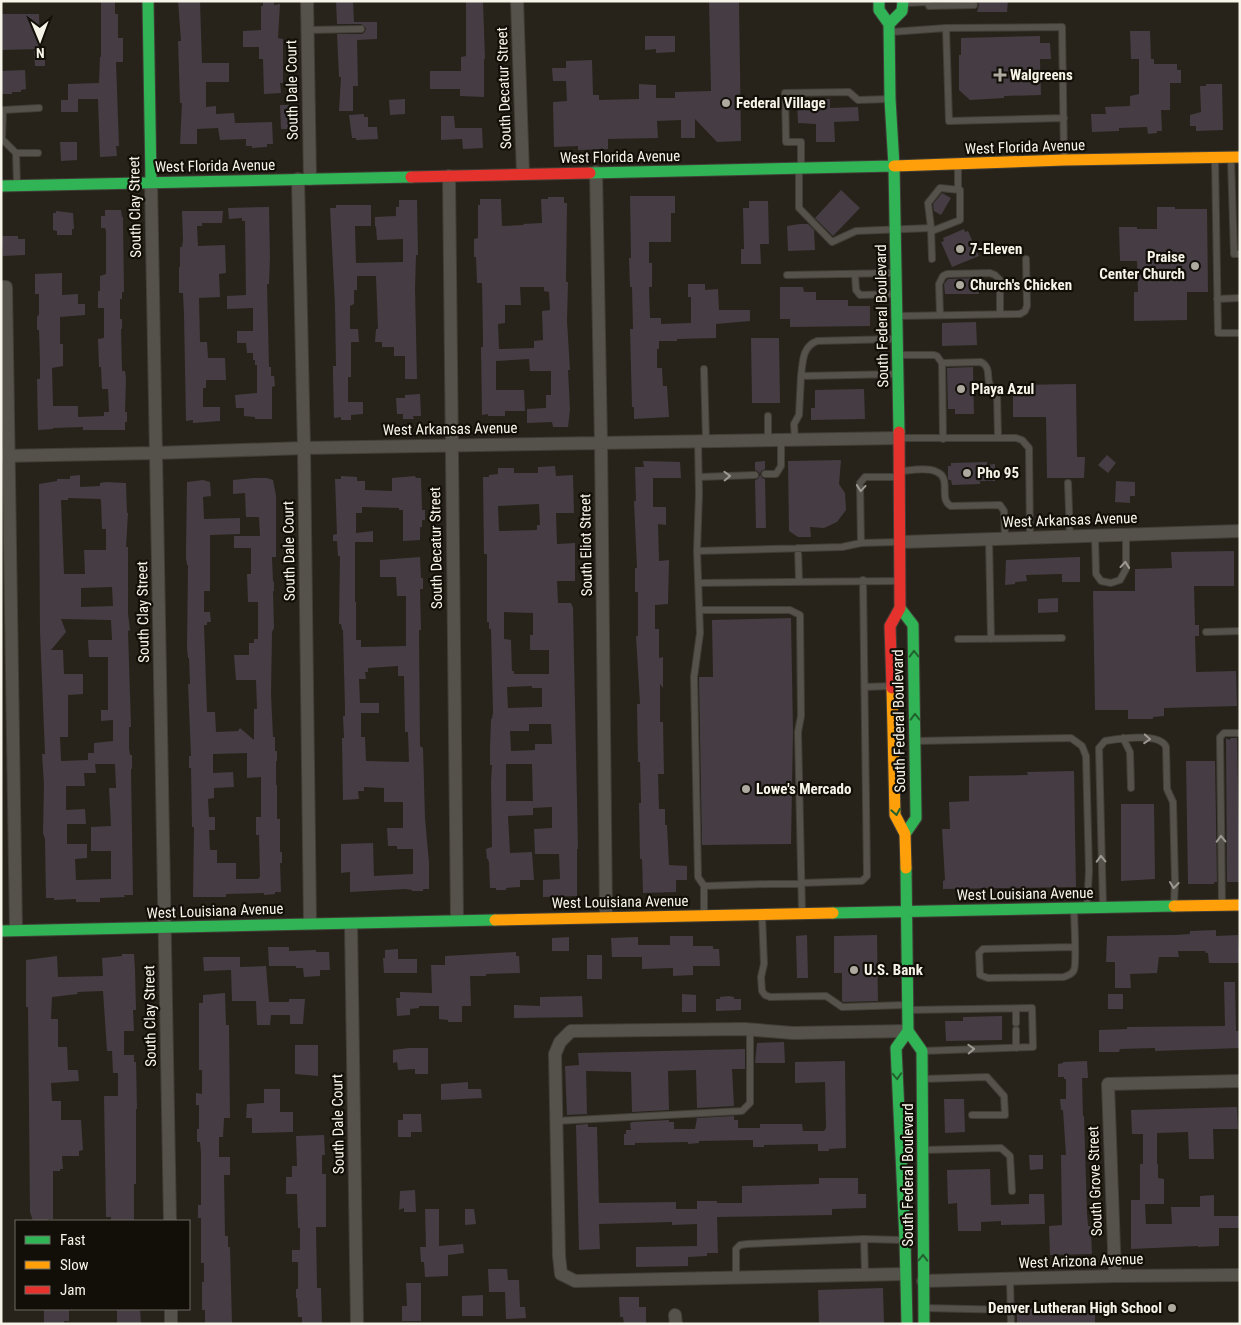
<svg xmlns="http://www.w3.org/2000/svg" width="1241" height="1325" viewBox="0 0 1241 1325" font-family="'Roboto Condensed',sans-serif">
<rect width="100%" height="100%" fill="#27231a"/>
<path fill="#453d43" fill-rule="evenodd" d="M101,1h14v13h3v24h5v24h-7l3,84h-3l1,10 -17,1 -2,-58h-20v13h-17v-12h7v-16l31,-1 1,-26h1z
M178,1h22l2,62h27v19h-23v25l10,-1v8l18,-1 1,10 37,-1 1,22h-6v3l-15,1v-2h-6v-7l-26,1 -2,-12 -21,1v15h-17l2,-41h-2l-2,-62h3z
M263,1h11v4l6,-1 -2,34 5,1v44h-3l1,10 -17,1 -1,-35h-4v-12h-16v-16l18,-1v-24h2z
M336,1h17l1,21h23v17l-20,1 1,46h-5v25h-14l2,-34h-2l-2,-43h25l3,-2 1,-4 -5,-4h-24z
M466,1h17l2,58h-1v38l-24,-1v-7h-30v-18h31v-14l5,-1z
M709,1h30l2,140 -24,1 -22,-23v19h-14v-18l-24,1 1,17 -50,1v10l-30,1v-4l-24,1 -1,-45 14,-1 -1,-20h-13l-1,-13h14v-7l26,-1 1,35h6v5l40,-1v-15l17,1v13h19v-6l36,-1z
M977,1h31l-1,11h-30l2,-7z
M1,14h38l1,35 -39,1z
M1130,31h20l1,28h3v5h23v6h4v13h-11v27h-9l1,21h-5v2l-9,1 -1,-7 -28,1v3l-27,1 -1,-18h15l-1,-7 25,-1v-10l9,-2v-35h-8z
M645,36h30v16l-19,1v-4l-11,1z
M1040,36v7h10l1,16h-11l1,36 -37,1v2l-34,2 -11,-10v-35h2v-17z
M34,51h11v15h-10z
M25,70l1,19 -5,1v2h-9v2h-11v-23z
M1206,84h16l1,46 -27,1v-5h-6v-11l11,-3 -1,-26h6z
M405,99v15l-15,1 -1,-15z
M806,99h24v9l28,-1 1,14 -25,1 1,20h-19v-18l-18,-1 -1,-22h9z
M280,105h16v21h-3v3h-12z
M364,114v3h4v10h9l1,12 -22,1v-2h-4l-3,-23z
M441,116h13l1,12h27l1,20 -20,1 -1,-10 -21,1z
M60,142h17v18l-16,1z
M841,190l19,18 -27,28 -18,-18z
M942,193l9,5 -10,17 -7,-4 -1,-7z
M630,196h45v17h-4v29h-22v21h3v24h-3l1,31h11v6l30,-1v-26h-3v-13h17v6l13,-1 1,21h31v11l-34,3v14l-39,1v2h-18v8h-2v19h5l1,18h4l2,31 -35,2v-12h-2l-2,-78h3l-1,-42h-2l-1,-29h2z
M548,197h16v6h3l-1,79h2l-1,39 3,49h-2l2,40 -2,17h-15l-1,-5 -25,1v-14l19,-1v-13h5v-24h-21l-1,-12 -33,2v29h28l1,21h-20v5h-17v-2l-6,1 -1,-68h2v-8l-1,-56h-5l-1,-26h-2v-18l4,-1v-33h2v-6h21l1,27 22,-1 -1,-1 19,-1 -1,-24h7zM520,287h24v4l5,1 1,18 -8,1 1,29 -9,1v7l-35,1 -1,-25 7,-1v-18h16z
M399,200h18l1,55h-2l-1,34 2,90h-12v-23h-11v-9h-12v-5h-7l1,-13h2l-2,-53h-19v14h-3v14l-4,2v23h8l1,13h-8v35h-3v25h15v12l-12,1v5h-10v-3l-7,1 -1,-44v-8h3l-1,-61 -5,-97h6v-3h35v21h-16l1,37 47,-1v-23l-26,1 -1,-14 -1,1v-10l21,-1v-9h3z
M749,201h19l1,43h-9l1,20h-20v-15h3l-1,-41h6z
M269,207l1,51 -1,26h-2l2,83h2v9h3l1,10 -3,1v32h-17v-2l-11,-1v-8h-8l-1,-13 22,-2v-28h-2v-5h-2v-7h-6l-1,-10h-9v-12h16v-23l-26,1v-13l19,-1 -1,-74h-3v-3l-13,1 -1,-11z
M1157,207h18v2h32l1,83h-21v28l-53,1v-29h4l-1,-31h-17l-1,-34h18v2h20z
M105,210h16l1,7h1l1,75h-2v7h-2v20h2v10h-1l1,42h3l1,7 -1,34h2v10h-2v8h-42v-3l-30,1v1l-15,1 -1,-51h3v-19l-1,-30h-2v-13l2,-3v-20h-4v-20l27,-1v22l16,-1v10h7v11l-25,2v27h3v22l-11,2 1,38h25v11l26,-1v-4h5l-1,-23h-6l-1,-22h-2l-1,-28 6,-1v-30h-6v-17h2v-15l6,-2v-43l-1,-3h-4v-12h4z
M56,211l17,2 1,16h-2v6h-15v-4l-4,-1v-17h3z
M182,211h41l-1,12h-20v3h-5l1,20 27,-1 1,28 -7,1 1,23 -21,1 1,44h7l1,16h17l1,22h-20v8h-3v19h17v14l-27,2v-3l-7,1 -2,-106 -1,-22h-4v-26h1v-20h2l1,-7z
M800,224h8l6,6 1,20 -27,1 -1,-25z
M964,229l1,3 3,-1 11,25 -27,11 -11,-25 3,-1 -1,-3z
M2,236h16v3h7v16l-22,1z
M979,278v16h-34l-1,-10 4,-5z
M780,287h23l1,5h12v8h32v6h22v20l-80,1v-8h-10z
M976,322l1,23 -35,1v-23z
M751,338h28l1,65h-28z
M973,367l1,47h-19v-5h-7l-1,-41z
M1076,384l1,73h8l-1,21h-37l-1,-61h-33v-32z
M864,389l1,30 -54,1v-12h4v-18z
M420,394l1,22h-8l1,3h-11v-5h-6l-1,-16h9v-3z
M1107,455l9,8 -8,10 -10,-8z
M841,460l-2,24 6,9 1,17 -9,12 -13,6 -14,-1 1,10h-13l-9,-6 -1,-70z
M643,461l37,1 1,16h-28v29h13v18l-8,-1 1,37 10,-1 -1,44 -13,1v24h4v29l4,-1v31l-3,-4v38h3l1,52h-6l1,35h6v16h2l2,40 18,1v14h-11v12l-33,1 -1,-34h-2l-1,-56h2l-1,-41h-2l-1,-58h3l-4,-68h2v-44h-3v-24h2l-3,-67h2l-1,-34h9z
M765,461v8l-4,2 -1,3 2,4 3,1 1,49h-10l-1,-48 3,-1 2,-4 -1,-3 -4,-2v-8z
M987,462v3l8,-1v17h-15v3l-28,1 -1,-5h-2l-1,-2v-12h3v-3z
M555,466l1,10 17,-1 1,38h-18l1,31 18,-1v38h-18l1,22h13l2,5 5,241h-1v47l-34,1v-17l17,-1 -1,-25h-24l-1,-25 18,-1v-21l-19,1 -1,-44h-26v37h27v14l-25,1 2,37 22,-1 2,28h-14v7l-14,1v2h-10v-2h-6l-1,-25 -1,-4h-1l-1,-10 6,-2 -1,-65 1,-17h-2v-16l1,-30h1l1,-7 -2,-83h-2v-7h-2v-68h-3l-1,-77h6v-2l9,-1v-6h16v5h24v-6zM539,504l1,21h-3v5l-38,1 -1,-25zM504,612l29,1v22h-3v15h19v24h-35v-3h-2l-1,-31 -7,-1zM532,686v2h10v19l-34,1 -1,-21zM529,724h22l1,20h-17v6l-24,1 -1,-20h19z
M80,475v12l20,-1v-3l6,-1 20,1 1,30h1l-2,34h2v67l2,16 -2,1 3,96h-2v21l1,7h2v14h-1l2,126h-9l1,2 -25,1v4h-24v-3l-22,1v-2h-8l-1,-59 -2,-6 1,-48 -2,-31h3l-5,-122 -1,-148 18,-3v-2h13v-3zM68,498l32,1 1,1 1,29h4v21h-22l1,24h-21l-3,-74h7zM112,587l1,19 -32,1v-19zM61,619l50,1 1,20h-24l1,17h19v53h-7v11l12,-1v21l-19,2v10h-6v7l-27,1 -1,-24h8v-42l15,-1v-20h-19l-1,-24h-12l15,-18zM95,764h20l1,24h-7l2,38 -20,1v24h20v28l-35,1 -1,-21 12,-1v-14h-20v-20h19l-1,-15 -19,1v-24h19l-1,-13h12z
M341,476l16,1v4h8v9l27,1v-13l23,-2 1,2h5l1,32h3v10h-3v7h-2v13l-17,1v-31h-4v-2l-37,-1v6h-6v20l17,-2v11h-18v60h1v38h5v7l45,-1v-50h-9l-1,-19h-16v-17l40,-3 1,21h2v11h-3l1,41h-2l1,116 3,2 2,70 4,45v26h-6v2h-11v-1l-6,-1 -56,3v-20l-9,1v-29l32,-1 1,33 39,-2v-25h-16v-3h-9l-1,-18h16v-26h-19v-14l-20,-1v4h-6l1,8 -16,1 -1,-62h2l-1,-22h2v-7l-2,-79h-1l-1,-6h-2l1,-68h-2l-1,-15h-4v-6l4,-1 -2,-55h6zM398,666v10h6l1,56h3l1,30 -43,-1 -1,-24h-4v-24h18v-10h-19l-1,-24h7l-1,-7h3v-4z
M253,478h14l6,2 3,16v61h-4l1,25 1,-1v10h-1l1,37 -2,4 -1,62 2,43h2v14h2v10h-1v24h1v34h3v33h2v11h-2l1,29h-6v2l-11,1v-2l-38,1v3h-33l1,-70h-2l-1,-59h-2v-12h2l-3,-72h2l-1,-26h-1l-1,-10 1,-83h-1l-1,-7v-10l1,-66 16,-2 7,2 1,14 -8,1 1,22 36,-1v16l-30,1v56h-6v21h6l1,10h-4v3h-3l3,87h8l1,20 22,-1 2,-3 14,12v-31h3l-1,-29h-20l-2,-25h15v-12h5v-4h4v-37h-10l-1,-28h4v-26h-17v-12h26l-1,-19h-13l-1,-24 -12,1v-14zM247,753v25l14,-1v40h-5v18h3l1,42 -2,2h-22v-16h-19v-13h-7l-1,-20h6v-13h-6l-1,-18 6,-1v-10l20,-1 -1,-15 -20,1v-19z
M1116,481l19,1v14h-5v7l-15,-1z
M1234,551v35h-40l1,39h4v11h-4l1,36 40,-1 1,35 -73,2v8l-11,1v2h-25v-9h-33l-2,-119h42v-22l37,-1 -1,-16z
M1080,557v25h-18v-8l-36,1 1,6 -12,1v2l-10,1 1,-25z
M1058,598v14l-20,1v-14z
M791,618l2,114 -2,112 -89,1 -3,-168h14l-1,-57z
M1226,738l3,2 2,-2h6l3,144h-13z
M1186,761h29l2,121h-3v2h-26z
M1074,771l2,116 -133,2v-8l2,-1 -3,-51h8l-1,-27 20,-1v-25l59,-1 -1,-3z
M1121,804h33l1,75 -34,2z
M1216,930v6l22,-1 2,28h-31l-1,-10h-2l-1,-2h-27l1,6h-20l-2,16 -27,1 1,14h-16v-26h-9l1,-26 69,-1 14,-1v-3z
M807,935l1,43h-11l-1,-42z
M877,935l1,66 -35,1 -1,-1v-28h-8v-37z
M670,936h23v10h20v3h6l1,17h-27v9l-20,1v-8l-31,1v-12h-30l-1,-19 27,-1v8h32z
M569,937v14h-17v-13z
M268,947h21v4l27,-1v2h13l1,18h-10v6l-16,1 -1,-9h-7v-2h-27z
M398,949v10h19v14h-33l-1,-15h2v-8z
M516,952v4h3l1,17 -34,1v2h-16l1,30h-9v16h-14v-2l-9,-1v-13h-20v2l-9,1v6l-13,1 -1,-18h4v-6l32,1 -1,-28h14v-9z
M122,954h12l1,16 1,40h-3l1,21h-10v24h10v7h2l1,47h-1v75h-2v37h-23v-4h-5l-2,-121h14v-23h-5l-1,-22h-5l-4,-60 -26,1 1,2 -26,3 -1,22h7v28h9l1,23h10l1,11 -28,2 1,18h9v19h20l2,30 -4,1v5h-17l1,13h-3v2h-7v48h-5v2h-15l-3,-9 -2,-205h-2v-47l31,-4 1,21 45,-1 -1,-18 20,-2z
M587,955h15v24h-15z
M203,957h37v10l26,-1 3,36h20v-3h16l-2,25h-13v-9h-19l-1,10h-13l-1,-24h-24l-1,-31 -27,1z
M1224,982h11l1,49h4v17l-85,3v-3l-35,1 -1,3h-20v-22l28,-1v-2l98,-1z
M225,993l1,32h3l1,93h-6l-1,19h-4v20h11v18h-6l1,61h3v11h2l2,77h-27v-14h-3v-28h2v-19h-3v-45h-3v-13h3v-52l-1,-11h-3v-13h2v-24h-3v-12l6,1v-24h-3v-67h4v-8z
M682,994l14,1v17h-14z
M1108,994h15v15h-15z
M582,996l1,21 -69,1v-13l26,1v-9z
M729,996l5,1v2h7v11l-25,1v-12h4v-2z
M1002,1016v24l-56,1 -1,-20h18v-4z
M784,1042l1,21h-30l2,-20z
M295,1045h23v31l-23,-2z
M409,1048h19v26h-13v-5l-17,1 -1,-8 -4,1v-13z
M745,1049v20h-13l2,37 -37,2 -1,-38 -28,1 1,39 -37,2 -1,-40 -45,-1 1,43 -20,1 -2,-49 14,-1 -1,-12z
M845,1061l1,87 -17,1v2h-11v-7l-54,1v2h-11v-7l-54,1v2l-11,1v-2l-53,1v2h-11v-11h2v-4h5l-1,-7 2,-1 37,-2v2h5v7h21l2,-11 37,-2v4h4v8h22v-4h42l1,7h21l2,-3 -1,-46 -30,1v-21z
M1087,1061l1,17h-6l1,38h1l3,97 1,13h2l1,5 1,23 -42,1 -1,-29 13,-1 -1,-70h5l-3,-45h-2l-1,-11h6v-20h-2v-2h-6v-13l5,-1v-1z
M468,1082v7h13l1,9 -41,2v-16z
M264,1089h16v23h13v20l-41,1v-15h-6l1,-14 17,-1z
M944,1099h20l1,33 -20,1z
M1237,1107l1,22h-25l1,30h-25l-1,-27 -31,1v31h1v14l6,1v25h-19l1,20h26l-1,-17h29v-11l14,-1v21h25v12h-20v18l-21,1v-1l-67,3v-49h9v-36h3v-30h-11l-1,-24z
M403,1114h18l1,18h-11v5h-13v-17h5z
M588,1124v3h9l2,76 77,-1v7h21v-8h20v2h25v-17l77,-2v-6h39v16h8v14l-34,1v6l-115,2 1,36h-11v3l-19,1v9l-52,1v-20l61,-1v-22l-25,1v-3l-73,2 1,25 -21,1 -3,-125z
M324,1135l1,20h-3v19h4v53h-10l1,61h4l1,36h-20v-7h-4l-1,-19h-1v-9h2v-27h-6v-12h8v-22h-2l-1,-34h-11v-17h6v-11h5l-1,-30z
M1029,1155h14v14l-13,1z
M990,1169l1,36 38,-1v-10h15l1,30 -44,1v-4l-20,1v9h-23l-1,-28 -9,1 -1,-34z
M415,1190l1,22h-12v-4l-5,2 1,-19z
M425,1209h14v37l24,-2 1,9 -16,2v21l-23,1 -1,-15h-3l-1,-15h6z
M465,1209h9l2,15 -11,1z
M488,1269h19l1,11h11l1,27h5l1,11 -20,1 -1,-27h-16z
M406,1283h15v38h-19v-15h5z
M883,1288l1,36h-65l-1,-34z
M483,1295v21h-21v-20z
M619,1297h20v10h7v17h-22l-1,-7h-3z
M1089,1307v2h6v15h-78v-16z
M44,1309h25v12h-5v3h-20z
M117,1309h23l1,15h-24z"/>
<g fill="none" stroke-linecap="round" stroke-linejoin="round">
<g stroke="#413e37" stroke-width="8">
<path id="lane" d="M928,1l1,5 45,-1
M905,3l23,-1
M946,28l3,93 115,-3
M308,30l53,-1
M891,32l55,-4 116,-1 2,131
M1,110h2l-1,28
M3,110l36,-2
M1,138l15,15 1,32
M16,153h22
M1215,159l3,174h22
M1231,159l3,95h6
M958,164v26
M801,167v-25h-15l-1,-49 64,-1 9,8 31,-1
M799,169v39l33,34 24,-11 75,-3
M932,231l28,-11v-30l-20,-2 -12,15 3,25 1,31
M855,274l1,16 4,5 36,-1
M787,275l108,-2
M1217,299l23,-1
M940,315l-1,-31 4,-8 4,-2 43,-1 5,2 5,5v34
M899,316l121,-2 5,-3 2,-5 -1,-47
M900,355h34l3,1 5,7 1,76
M942,363l39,-1c14,8 0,20 16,31l1,45
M704,369l2,72
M801,376c2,-15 1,-29 16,-35l78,-2
M768,416v24
M901,438h115l6,2 7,8 1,90
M795,440l-1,-16 5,-9 2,-39 96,-2
M698,441l1,53 -2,57 3,82 -6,44 4,200 6,9v29
M902,471c10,-1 26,-4 35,1 15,6 1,28 14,34l49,-1 4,6 1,27
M765,474h11l5,-8v-26
M699,477l56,-2
M1068,483l2,54
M1095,536l1,38 5,7 10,2 9,-3 6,-11v-34
M989,539l2,100
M861,543l-1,-60 5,-6h34
M798,548l1,33
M697,551l145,-4 19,-4 37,-1
M699,583l199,-2
M700,610h90l10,5 1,101 -3,16 4,180
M1206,632l34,-1
M958,639l104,-1
M865,687l26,-1
M1123,738l7,14 1,36
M916,741l155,-3 11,8 4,10 3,115 -2,35
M704,886l158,-5 5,-5 -4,-296
M1222,904l-2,-167 4,-4h16
M1103,906l-4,-158 6,-7c13,-2 55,-9 61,6l1,42 6,13 2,79 -1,24
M1074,909c0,10 3,55 0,61 -2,5 -6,5 -10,7l-76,1 -8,-3 -1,-22 4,-4 91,-2
M762,915l2,49 -3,13 1,14 3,4 5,2 56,-1 16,11 63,-2
M1016,1009v14
M908,1010l124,-2 1,39 -110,4
M1016,1030v18
M923,1079l64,-2 17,19 1,19h-33
M556,1121l186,-10 8,-8v-74
M924,1150l77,-2 9,8 2,35
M864,1239l1,36
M736,1278v-29l4,-4 7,-1 117,-5 38,1
M1010,1280l1,44
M925,1308l86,2"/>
</g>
<g stroke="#413e37" stroke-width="14">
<path id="street" d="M307,1l3,178
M517,1l6,173
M596,172l5,271 5,474
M449,176l8,744
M298,179l6,269 6,475
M151,182l19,1039
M1,287h5l10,643
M1,456l155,-3 148,-5 596,-10
M901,542l339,-11
M351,924l6,400
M905,1274l-330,7 -14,-7 -2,-18 -4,-202 5,-12 11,-11 173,-2 49,4 115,-2
M1115,1276l-7,-192 132,-3
M923,1281l192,-5 125,-1
M171,1309v15
M675,1315l1,9"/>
</g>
<g stroke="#413e37" stroke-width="13">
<path id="fast" d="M148,1l3,181
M879,1v9l10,14 1,75 4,67 5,266
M889,24l13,-13 1,-10
M590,173l304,-7
M1,186l410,-9
M900,608l13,17 3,193 -11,16
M906,868l2,163 14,20 2,273
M833,913l341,-7
M1,931l494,-11
M907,1324l-2,-84 -9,-192 12,-17"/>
</g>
<g stroke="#413e37" stroke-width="13">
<path id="slow" d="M894,166l170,-6 176,-3
M892,688l3,127 10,19 1,34
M1174,906l66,-1
M495,920l338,-7"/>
</g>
<g stroke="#413e37" stroke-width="13">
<path id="jam" d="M411,177l179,-4
M892,688l-2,-62 10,-18 -1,-176"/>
</g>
<use href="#lane" stroke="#55524b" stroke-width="6"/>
<use href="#street" stroke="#55524b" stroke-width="12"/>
<use href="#fast" stroke="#30b455" stroke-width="11"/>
<use href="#slow" stroke="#ff9f0a" stroke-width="11"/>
<use href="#jam" stroke="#e5322d" stroke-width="11"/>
</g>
<defs><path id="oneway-chevron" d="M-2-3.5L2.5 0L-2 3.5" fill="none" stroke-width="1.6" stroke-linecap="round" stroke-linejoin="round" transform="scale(1.25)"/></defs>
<g stroke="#9d9a92">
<use href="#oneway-chevron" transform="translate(727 476) rotate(-2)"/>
<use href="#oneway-chevron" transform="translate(861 488) rotate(95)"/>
<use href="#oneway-chevron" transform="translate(1125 565) rotate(-85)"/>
<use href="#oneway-chevron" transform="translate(1147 739) rotate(4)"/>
<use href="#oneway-chevron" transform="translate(1221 839) rotate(-91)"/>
<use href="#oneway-chevron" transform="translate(1101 859) rotate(-91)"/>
<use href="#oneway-chevron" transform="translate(1174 885) rotate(96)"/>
<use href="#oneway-chevron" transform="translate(971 1049) rotate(-2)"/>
</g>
<g stroke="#21622e">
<use href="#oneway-chevron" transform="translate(914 654) rotate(-91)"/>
<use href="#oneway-chevron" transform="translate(915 717) rotate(-91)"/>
<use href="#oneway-chevron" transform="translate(896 812) rotate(80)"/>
<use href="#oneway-chevron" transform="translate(897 1076) rotate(87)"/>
<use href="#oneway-chevron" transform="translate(923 1258) rotate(-89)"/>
</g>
<g fill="#aeaaa0" stroke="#120f08" stroke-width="2">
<path d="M997.5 67.5h5v5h5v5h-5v5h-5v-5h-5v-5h5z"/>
<circle cx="726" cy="103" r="5"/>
<circle cx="960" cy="249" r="5"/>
<circle cx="1195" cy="266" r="5"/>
<circle cx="960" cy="285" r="5"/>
<circle cx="961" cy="389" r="5"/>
<circle cx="967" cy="473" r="5"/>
<circle cx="746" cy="789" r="5"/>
<circle cx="854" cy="970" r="5"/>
<circle cx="1172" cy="1308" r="5"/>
</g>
<g text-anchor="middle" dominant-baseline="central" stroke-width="4.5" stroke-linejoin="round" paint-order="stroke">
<g font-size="15" font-weight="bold" fill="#f6f3e8" stroke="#120f08" text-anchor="start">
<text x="1010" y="75">Walgreens</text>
<text x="736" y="103">Federal Village</text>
<text x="970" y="249">7-Eleven</text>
<text x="1185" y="257" text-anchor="end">Praise<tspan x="1185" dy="17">Center Church</tspan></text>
<text x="970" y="285">Church's Chicken</text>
<text x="971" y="389">Playa Azul</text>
<text x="977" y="473">Pho 95</text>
<text x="756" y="789">Lowe's Mercado</text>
<text x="864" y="970">U.S. Bank</text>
<text x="1162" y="1308" text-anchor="end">Denver Lutheran High School</text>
</g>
<g font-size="15" fill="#f6f3e8" stroke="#120f08">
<text transform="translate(504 88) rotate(-92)">South Decatur Street</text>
<text transform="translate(292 90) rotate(-91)">South Dale Court</text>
<text transform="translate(1025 147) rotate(-2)">West Florida Avenue</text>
<text transform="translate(620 157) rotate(-1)">West Florida Avenue</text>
<text transform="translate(215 166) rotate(-1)">West Florida Avenue</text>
<text transform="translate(135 207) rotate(-91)">South Clay Street</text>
<text transform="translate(882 316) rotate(-91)">South Federal Boulevard</text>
<text transform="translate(450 429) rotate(-1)">West Arkansas Avenue</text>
<text transform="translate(1070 520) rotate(-2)">West Arkansas Avenue</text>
<text transform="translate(586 545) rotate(-91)">South Eliot Street</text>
<text transform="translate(436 548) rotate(-91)">South Decatur Street</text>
<text transform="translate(289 551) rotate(-91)">South Dale Court</text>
<text transform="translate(143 612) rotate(-91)">South Clay Street</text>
<text transform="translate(899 721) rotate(-91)">South Federal Boulevard</text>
<text transform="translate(1025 894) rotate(-1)">West Louisiana Avenue</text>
<text transform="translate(620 902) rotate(-1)">West Louisiana Avenue</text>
<text transform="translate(215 911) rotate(-2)">West Louisiana Avenue</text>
<text transform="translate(150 1016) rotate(-91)">South Clay Street</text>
<text transform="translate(338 1124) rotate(-91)">South Dale Court</text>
<text transform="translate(908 1175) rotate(-90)">South Federal Boulevard</text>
<text transform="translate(1095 1181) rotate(-92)">South Grove Street</text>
<text transform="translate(1081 1261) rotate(-2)">West Arizona Avenue</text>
</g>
</g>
<rect width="1241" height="1325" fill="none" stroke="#f6f3e8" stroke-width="5"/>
<rect x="15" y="1220" width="175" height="90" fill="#120f08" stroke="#6d6a62"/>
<rect x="25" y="1236" width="25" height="8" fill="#30b455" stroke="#6d6a62"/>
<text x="60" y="1245" font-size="15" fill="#f6f3e8">Fast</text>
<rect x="25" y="1261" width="25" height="8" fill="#ff9f0a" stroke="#6d6a62"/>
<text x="60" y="1270" font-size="15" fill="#f6f3e8">Slow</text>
<rect x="25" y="1286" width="25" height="8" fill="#e5322d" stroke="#6d6a62"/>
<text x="60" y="1295" font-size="15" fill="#f6f3e8">Jam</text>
<g transform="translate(40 40) rotate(179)" stroke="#120f08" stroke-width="4" paint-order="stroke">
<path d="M0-4L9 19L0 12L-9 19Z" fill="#f6f3e8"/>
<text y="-8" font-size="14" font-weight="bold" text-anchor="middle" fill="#f6f3e8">N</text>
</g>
</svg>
